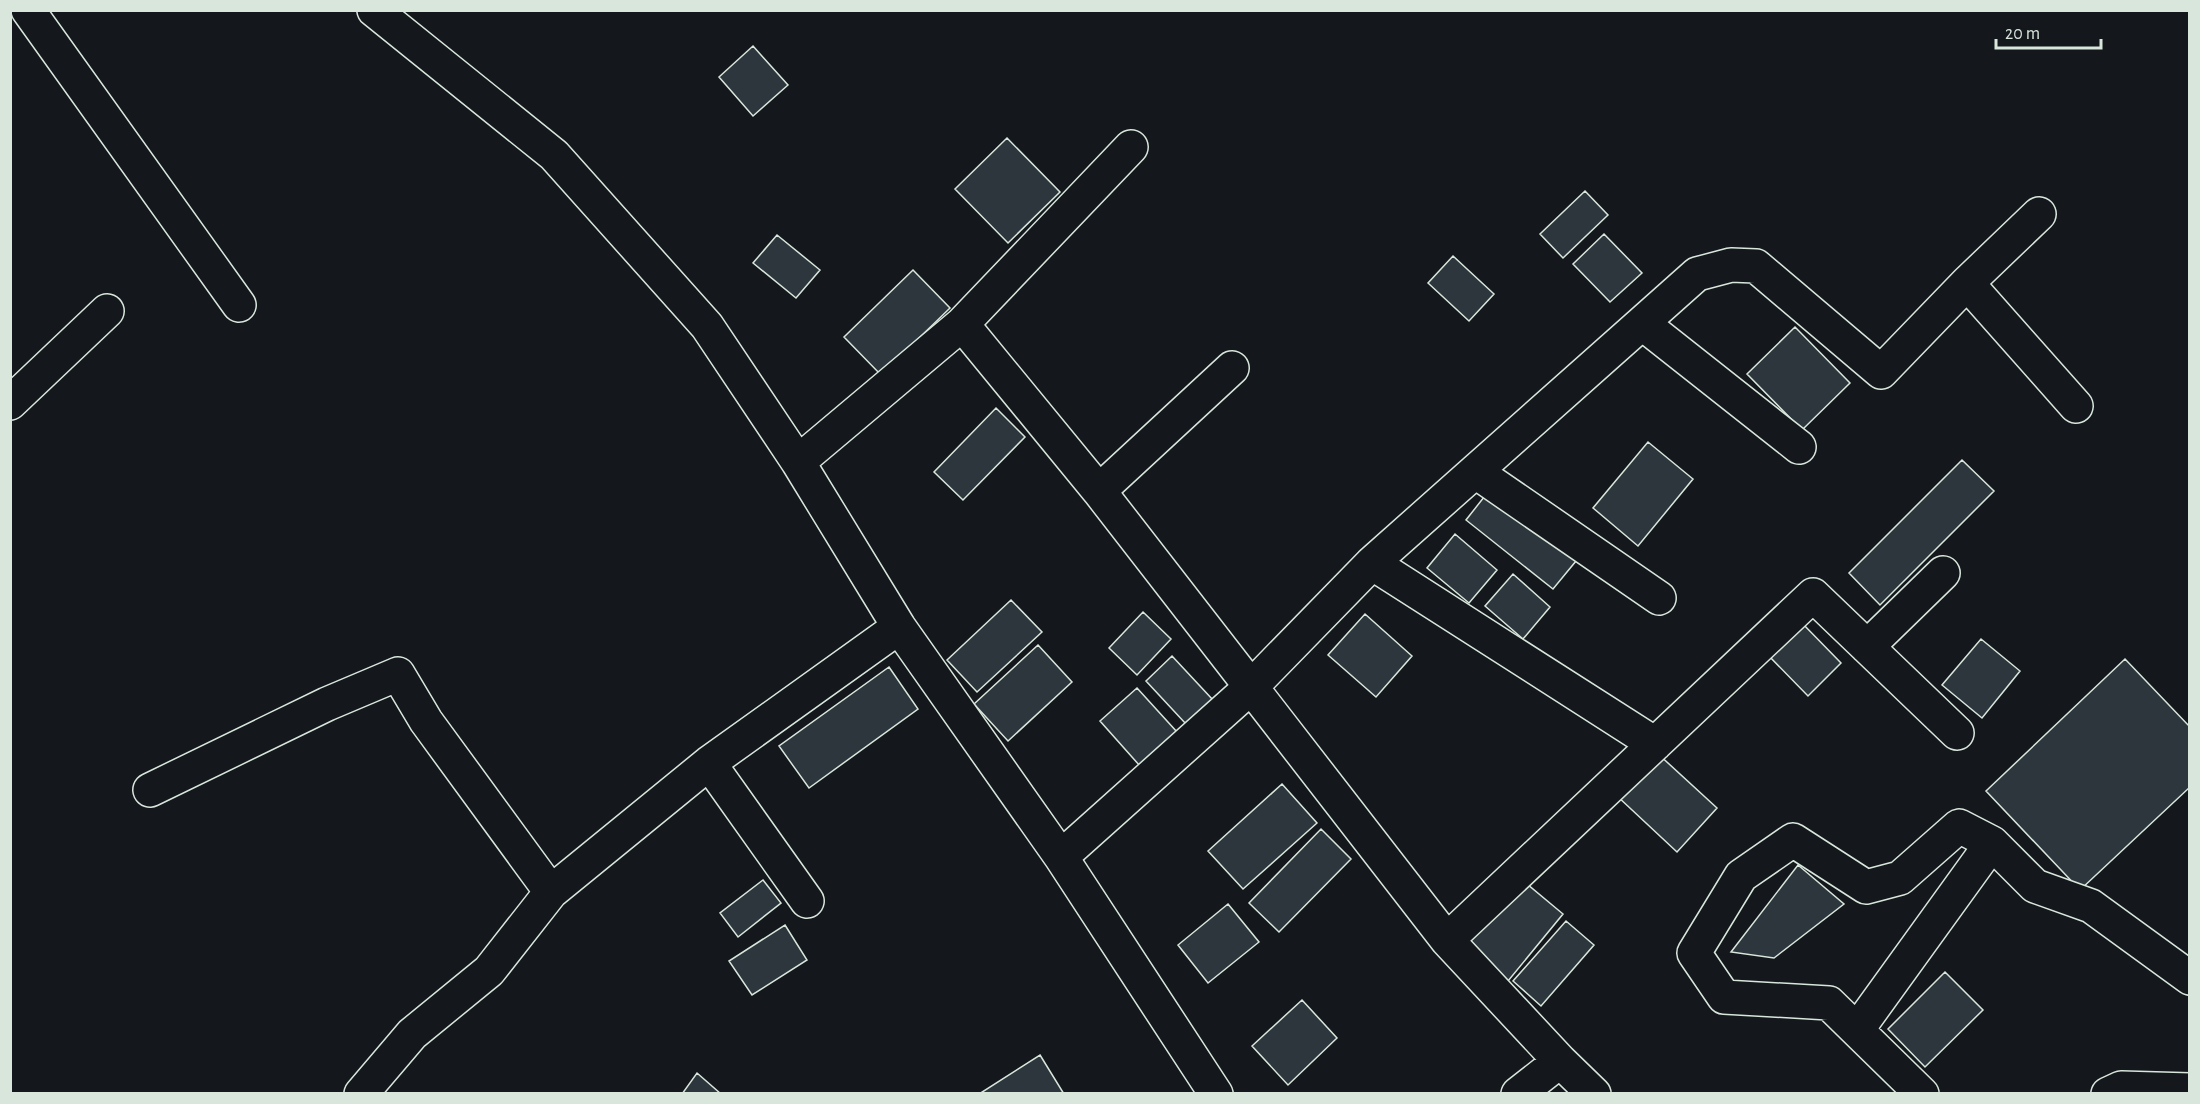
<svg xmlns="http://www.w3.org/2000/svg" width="2200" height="1104" viewBox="0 0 2200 1104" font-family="'Alegreya Sans',sans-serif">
<rect width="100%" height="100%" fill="#14181c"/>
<path fill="#2c363c" stroke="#d8e6dc" stroke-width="1.5" d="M753,46l35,39 -35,31 -34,-39z
M1007,138l53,54 -52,51 -53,-54z
M1585,191l23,24 -45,43 -23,-24z
M1604,234l38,39 -32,29 -37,-38z
M777,235l43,35 -24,28 -43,-35z
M1453,256l41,38 -25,27 -41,-38z
M913,270l37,38 -69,67 -37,-38z
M1795,327l55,56 -48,47 -55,-56z
M996,408l29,29 -62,63 -29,-28z
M1648,442l45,37 -55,67 -45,-38z
M1962,460l32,31 -114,114 -31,-32z
M1488,492l88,69 -23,28 -87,-69z
M1455,534l42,36 -28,33 -42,-35z
M1513,574l37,33 -27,32 -38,-33z
M1011,600l31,32 -65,60 -30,-32z
M1143,612l28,27 -34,36 -28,-27z
M1365,614l47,42 -36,41 -48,-42z
M1800,621l41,42 -33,33 -41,-42z
M1981,639l39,32 -38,47 -40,-33z
M1038,645l34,37 -64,59 -34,-37z
M1172,656l41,44 -27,24 -40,-43z
M2125,659l65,68v60l-110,103 -94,-99z
M889,667l29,42 -109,79 -30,-42z
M1137,688l40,44 -37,34 -40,-45z
M1656,752l61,56 -40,44 -61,-57z
M1282,784l35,39 -74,66 -35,-38z
M1321,829l30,30 -72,73 -30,-29z
M1798,865l46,39 -70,54 -43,-6z
M1521,879l42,35 -55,67 -42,-35z
M763,880l18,23 -43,34 -18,-24z
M1228,904l31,38 -51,41 -30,-38z
M1566,921l28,24 -53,61 -28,-25z
M785,925l22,35 -55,35 -23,-34z
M1945,972l38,38 -58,57 -37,-38z
M1302,1000l35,38 -49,47 -36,-39z
M1040,1055l24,39h-85z
M697,1073l24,21h-39z"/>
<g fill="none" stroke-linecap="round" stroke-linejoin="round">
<g stroke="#d8e6dc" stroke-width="36">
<path id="minor" d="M28,10l211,295
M374,10l180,145 153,171 91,136 101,165 162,230 155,237
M1967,283l109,123
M1642,323l55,-49 34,-9 25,1 125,106 86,-89 72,-69
M962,324l137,167 152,196 121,-124 270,-240 157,124
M10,403l97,-92
M798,462l164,-138 169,-177
M1476,472l183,126
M1099,491l133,-123
M1372,563l283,181
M1867,647l76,-74
M709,763l98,138
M150,790l177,-86 71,-30 28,47 125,171
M1061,857l190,-170 196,253 113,121 -42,33
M1447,940l366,-345 144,138
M1857,1030l135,-187
M1560,1061l34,33
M361,1094l51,-60 77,-63 62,-79 158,-129 190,-136
M1922,1094l-93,-91 -105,-6 -30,-44 47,-77 52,-36 73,47 34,-9 59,-52 33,17 43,43 56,20 99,72
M2108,1094l13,-6 69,2"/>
</g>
<use href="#minor" stroke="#14181c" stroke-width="33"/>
</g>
<rect width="2200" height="1104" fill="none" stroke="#d8e6dc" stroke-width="24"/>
<path d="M1996 39v9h105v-9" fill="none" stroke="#d8e6dc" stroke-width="3"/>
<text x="2005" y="39" font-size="18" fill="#d8e6dc" stroke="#14181c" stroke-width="4.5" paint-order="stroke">20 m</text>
</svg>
